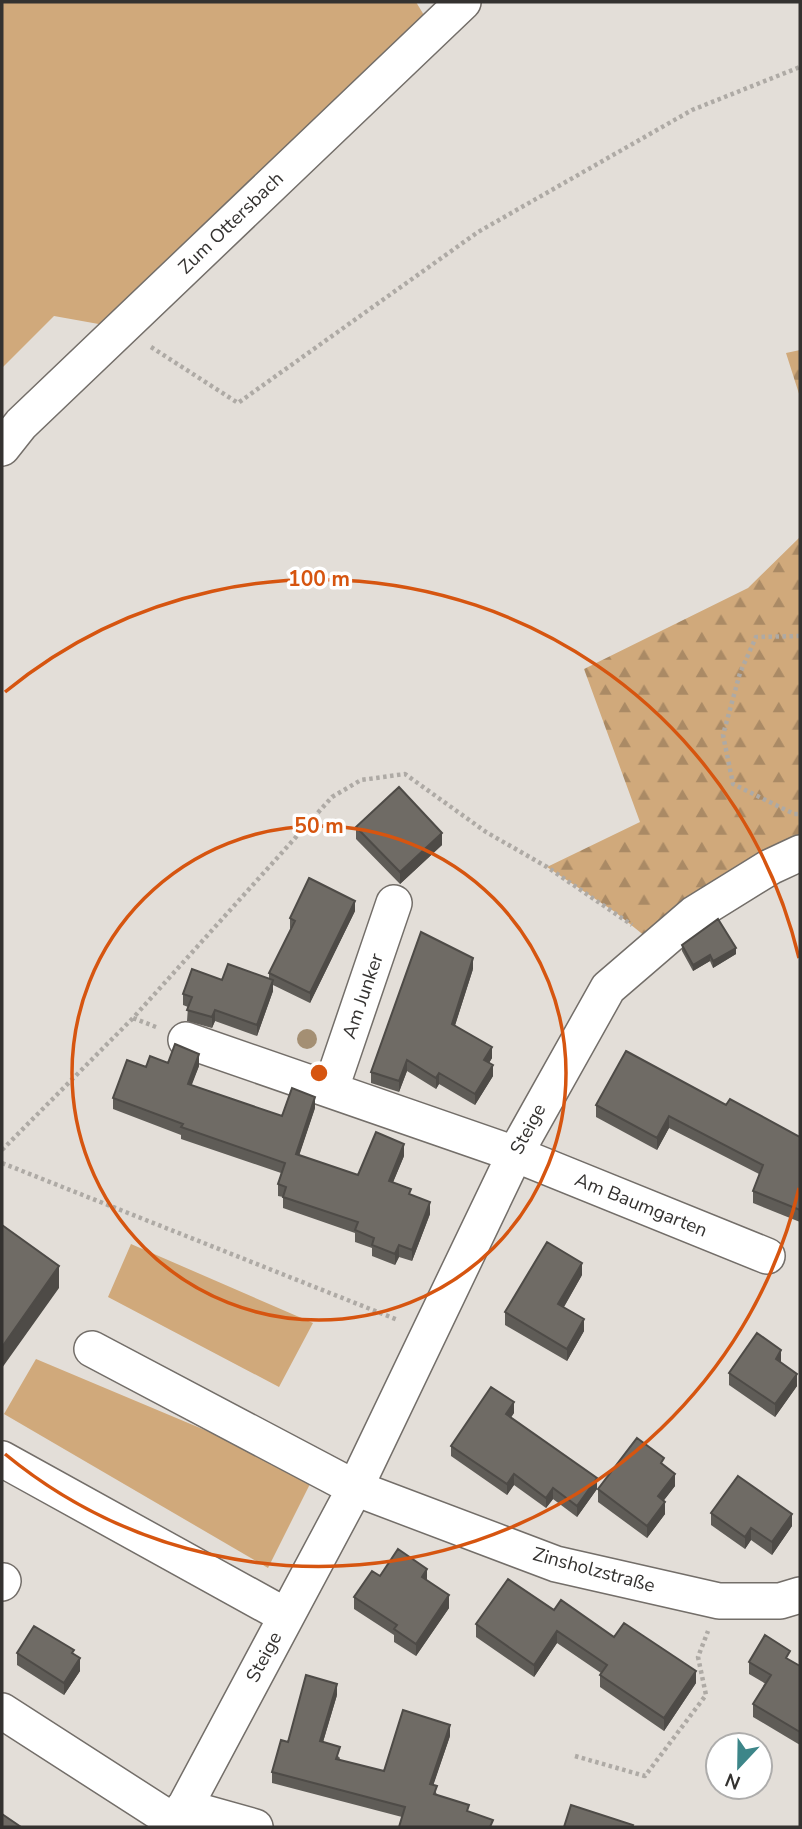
<svg xmlns="http://www.w3.org/2000/svg" width="802" height="1829" viewBox="0 0 802 1829" font-family="'Nunito Sans',sans-serif">
<defs>
<pattern id="forest-firs" width="22" height="20" patternUnits="userSpaceOnUse" patternTransform="scale(1.75)"><rect width="22" height="20" fill="#d0a97b"/><path d="M5 1l3.5 6h-7zM16 11l3.5 6h-7z" fill="#aa8a65"/></pattern>
</defs>
<rect width="100%" height="100%" fill="#e3ded8"/>
<path fill="#d0a97b" d="M2,2h414l17,28 -312,298 -67,-12 -52,52z
M131,1244l182,79 -34,64 -171,-90z
M36,1359l278,117 -46,92 -264,-154z"/>
<path fill="url(#forest-firs)" d="M800,350v47l-14,-44z
M800,537v316l-144,92 -41,-33 -68,-45 93,-45 -56,-153 164,-81z"/>
<g fill="none" stroke-linecap="round" stroke-linejoin="round">
<g stroke="#736e69" stroke-width="38">
<path id="street" d="M2,448l19,-24 442,-422
M186,1040l329,114 252,102
M331,1088l63,-185
M92,1349l263,139 201,76 163,37h61l20,-6
M2,1459l284,157
M2,1583l1,-2
M2,1711l174,112
M184,1807l71,20
M174,1827l181,-339 160,-334 93,-166 86,-74 76,-47 30,-14"/>
</g>
<path stroke="#aeaaa5" stroke-width="4.5" stroke-dasharray="3.5 3.5" stroke-linecap="butt" d="M151,347l87,56 240,-171 214,-122 108,-43
M800,636l-44,1 -16,36 -17,62 10,49 61,30h6
M156,1027l-23,-9 199,-221 29,-17 44,-6 81,58 61,35 85,58
M2,1150l131,-132
M2,1163l396,157
M575,1756l70,20 61,-81 -8,-38 10,-26"/>
<use href="#street" stroke="#fff" stroke-width="35"/>
</g>
<circle fill="#a48f73" cx="307" cy="1039" r="10"/>
<path fill="#5f5c57" d="M356,827l86,18 -42,39 -44,-45z
M355,911l-45,92 -37,-18v6l-16,45 -42,-15 -3,7 -25,-7 1,-14 -5,-2v-11l39,-14 47,-1v-6l22,-44 -1,-1v-10z
M682,945l54,9 -23,14 -3,-7 -17,10 -11,-20z
M473,969l-18,56 37,33 -3,5 4,13 -18,29 -36,-21 -3,5 -29,-18 -8,21 -28,-9v-11z
M168,1063l31,3 -8,19 91,31 33,-8 -16,47 59,20 46,-19 -11,26 18,13 19,19 -18,47 -13,-4 -4,8 -23,-9v-8l-17,-6v-9l-72,-25v-11l-5,-1v-12l3,-11 -100,-34v-4l-68,-26v-11l33,-31z
M596,1105h130l74,32v85l-47,-19v-12l6,-17 -90,-46 -12,22 -61,-33z
M582,1275l-18,32 20,24 -17,30 -62,-36v-13z
M729,1373l68,13 -22,31 -46,-32z
M514,1413l-3,4 86,72 -20,28 -24,-18 -7,9 -32,-23 -7,10 -56,-39v-10z
M675,1486l-12,15 2,13 -18,24 -49,-36v-13z
M711,1513l81,13 -20,29 -21,-15 -6,9 -34,-24z
M380,1576l47,4 22,28 -33,48 -22,-14v-7l-40,-26v-12z
M554,1610l60,27 82,46 -32,48 -64,-44v-12l1,-2 -44,-30 -23,34 -58,-40v-13z
M17,1653l57,1 6,17 -16,24 -47,-30z
M790,1660l10,6v79l-47,-28v-13l13,-20 -17,-10v-12z
M337,1695l-14,47 17,16 -1,2 45,11 66,-35 -17,49 4,10 32,17 24,15 -91,-10 -130,-34v-11l16,-30z"/>
<path fill="#4e4b47" d="M442,833v12l-42,39v-12z
M355,901v10l-45,92v-10z
M736,948v6l-23,14v-7z
M710,955v6l-17,10v-6z
M473,958v11l-21,66v-11z
M273,980v11l-16,45v-11z
M215,1010v11l-3,7v-11z
M492,1047v11l-8,13v-11z
M199,1054v12l-11,29v-11z
M407,1060v11l-8,21v-11z
M493,1065v11l-18,29v-11z
M439,1073v11l-3,5v-11z
M315,1097v11l-19,57v-11z
M669,1116v12l-12,22v-12z
M404,1144v12l-15,36v-11z
M430,1202v12l-18,47v-11z
M399,1245v12l-4,8v-11z
M582,1263v12l-24,42v-13z
M59,1266v22l-57,80v-21z
M584,1319v12l-17,30v-12z
M781,1350v13l-5,-4z
M797,1374v12l-22,31v-13z
M514,1402v11l-8,12v-11z
M514,1474v11l-7,10v-11z
M675,1474v12l-17,22v-12z
M597,1478v11l-20,28v-11z
M553,1488v11l-7,9v-10z
M665,1502v12l-18,24v-12z
M792,1514v12l-20,29v-13z
M751,1528v12l-6,9v-12z
M427,1569v13l-5,-5z
M449,1595v13l-33,48v-12z
M557,1631v12l-23,34v-12z
M80,1658v13l-16,24v-12z
M696,1671v12l-32,48v-13z
M337,1684v11l-17,57v-11z
M450,1725v11l-20,59v-11z"/>
<path fill="#6f6b65" stroke="#4e4b47" stroke-width="2" d="M399,787l43,46 -42,39 -44,-45z
M309,878l46,23 -45,92 -41,-20 26,-52 -5,-3z
M718,919l18,29 -23,13 -3,-6 -17,10 -11,-20z
M421,932l52,26 -21,66 40,23 -8,13 9,5 -18,29 -36,-21 -3,5 -29,-18 -8,21 -28,-9z
M228,964l45,16 -16,45 -42,-15 -3,7 -25,-7 5,-13 -9,-3 9,-25 30,11z
M175,1044l24,10 -11,30 94,32 10,-28 23,9 -19,57 62,21 18,-43 28,12 -15,37 22,8 -2,5 21,8 -18,48 -13,-5 -4,9 -23,-9 2,-7 -19,-8 3,-8 -75,-25 3,-10 -8,-3 7,-21 -104,-36 2,-3 -70,-26 14,-38 19,7 4,-11 18,7z
M626,1051l100,54 4,-6 70,38v73l-47,-19 10,-26 -94,-49 -12,22 -61,-33z
M2,1225l57,41 -57,81z
M547,1242l35,21 -24,41 26,15 -17,30 -62,-37z
M757,1333l24,17 -5,9 21,15 -22,30 -46,-31z
M491,1387l23,15 -8,12 91,64 -20,28 -24,-18 -7,10 -32,-24 -7,10 -56,-38z
M637,1438l27,20 -3,5 14,11 -17,22 7,6 -18,24 -49,-37z
M738,1476l54,38 -20,28 -21,-14 -6,9 -34,-24z
M398,1549l29,20 -5,8 27,18 -33,49 -22,-15 3,-4 -43,-28 18,-26 8,5z
M508,1579l46,31 7,-10 53,37 10,-14 72,48 -32,47 -64,-43 7,-10 -50,-34 -23,34 -58,-41z
M34,1626l40,24 -2,3 8,5 -16,25 -47,-30z
M765,1635l25,16 -4,7 14,8v66l-47,-28 18,-29 -22,-13z
M306,1675l31,9 -17,57 20,6 -4,12 48,12 19,-61 47,15 -20,59 7,2 -3,8 35,11 -2,6 26,9 -3,7h-91l6,-20 -133,-35 9,-32 7,2z
M571,1805l62,20 -1,2h-68z
M2,1814l19,13h-19z"/>
<g fill="none" stroke="#d65510" stroke-width="3.5">
<circle cx="319" cy="1073" r="247"/>
<path d="M799 1188A494 494 0 0 1 5 1454M5 692A494 494 0 0 1 799 958"/>
</g>
<g text-anchor="middle" dominant-baseline="central" stroke-width="7" stroke-linejoin="round" paint-order="stroke">
<g font-size="19" fill="#343230" stroke="#fff">
<text transform="translate(231 223) rotate(-44)">Zum Ottersbach</text>
<text transform="translate(363 996) rotate(-71)">Am Junker</text>
<text transform="translate(528 1129) rotate(-62)">Steige</text>
<text transform="translate(641 1205) rotate(22)">Am Baumgarten</text>
<text transform="translate(594 1570) rotate(15)">Zinsholzstraße</text>
<text transform="translate(264 1657) rotate(-62)">Steige</text>
</g>
</g>
<circle cx="319" cy="1073" r="10" fill="#d65510" stroke="#fff" stroke-width="3.5"/>
<g font-size="21" text-anchor="middle" font-weight="bold" fill="#d65510" stroke="#fff" stroke-width="7" stroke-linejoin="round" paint-order="stroke">
<text x="319" y="586">100 m</text>
<text x="319" y="833">50 m</text>
</g>
<rect width="802" height="1829" fill="none" stroke="#343230" stroke-width="7"/>
<g transform="translate(739 1766) rotate(202)"><circle r="33" fill="#ffffff" stroke="#aeadac" stroke-width="2"/>
<path d="M0-5L12 26L0 18L-12 26Z" fill="#3d8689"/>
<text y="-10" font-size="19" font-weight="bold" text-anchor="middle" fill="#343230">N</text>
</g>
</svg>
